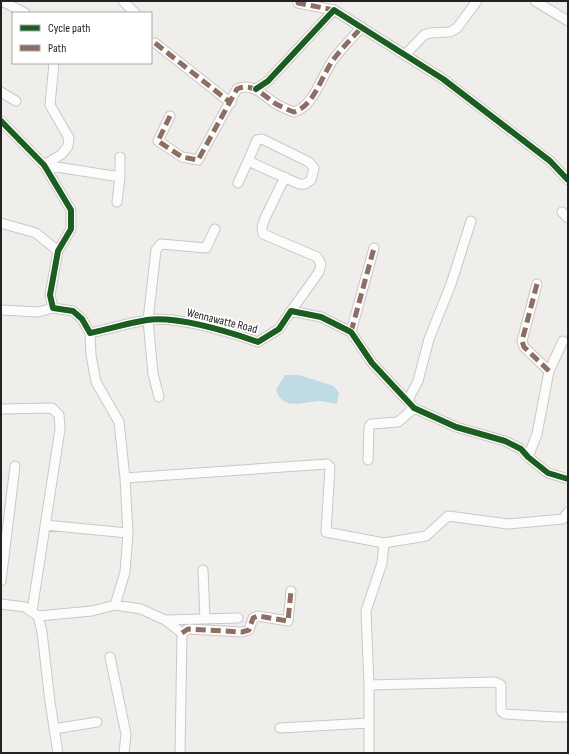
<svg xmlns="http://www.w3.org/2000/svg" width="569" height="754" viewBox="0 0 569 754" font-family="'Sofia Sans Condensed',sans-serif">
<rect width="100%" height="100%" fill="#f0eeeb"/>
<path fill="#bfdbe3" d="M285,375h14l35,11 5,7 -2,10 -3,1c-4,-1 -10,-3 -15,-3 -17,1 -36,10 -43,-11z"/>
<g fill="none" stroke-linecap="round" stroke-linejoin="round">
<g stroke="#c9c8c7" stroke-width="11">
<path id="street" d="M2,1l23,12
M123,1l12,12
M298,1v2l36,7
M535,1l33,20
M155,43l76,60
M405,55l19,-20 6,-2 20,-1 7,-4 20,-27
M54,63l-4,42 19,33 -1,8 -6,8 -18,11 76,12
M256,89l12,-8 66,-71 109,69 107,82 18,19
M1,92l15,9
M170,116l-12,25 24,16 16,3 39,-71c16,-7 27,7 39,15 6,3 12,6 18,8 20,-6 27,-35 39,-52 8,-11 19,-22 29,-33
M1,121l43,44 27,45v19l-13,22 -8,44 3,13 20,3 9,8 8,14c19,-4 38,-10 57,-13 31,-4 82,12 111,22l21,-13 12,-18 30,6 30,15 21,31 42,45 42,19 49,14 16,8 7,8 20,16 20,6
M285,177l-20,41 -3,9 1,7 54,23 4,7 -2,8 -28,39
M238,183l10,-22 51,23h6l6,-4 3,-12 -5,-6 -47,-23 -5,1 -9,21
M117,202l3,-25v-20
M562,212l6,6
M1,223l35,10 22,18
M537,284l-15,57 2,6 25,24
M1,310l37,2 15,-4
M351,332l23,-84
M90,333l1,22 5,27 23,40 6,56 3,55 -3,39 -10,33
M159,397l-6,-23 -5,-54 8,-70 5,-6 45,4 9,-19
M408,400l10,-19 11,-42 22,-55 20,-63
M1,409l51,-1 7,7 1,14 -28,182
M528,457l9,-23 12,-63 14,-30
M368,460l1,-33 2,-3 27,-2 16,-14
M125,478l202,-14 3,3 -4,65 58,11
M45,525l83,8
M203,570l2,49
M1,581l14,-115
M1,604l24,3 13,9 4,16 8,70 8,51
M38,616l54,-5 23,-6 26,4 24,11 17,13 -2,120
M165,620l73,-2
M182,633l6,-4 54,3 7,-2 4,-12 5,-2 30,5 3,-30
M110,657l16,77 -2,19
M369,685l-3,-74 16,-48 2,-20 42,-7 22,-20 60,8 55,-5 5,-7
M280,728l89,-5
M54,729l43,-7
M369,753v-68l126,-3 6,3v26l4,3 52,3h11"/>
</g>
<use href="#street" stroke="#fdfcfc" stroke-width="9"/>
<path stroke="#8d6e63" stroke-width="5" stroke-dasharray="10 5" stroke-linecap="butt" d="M298,1v2l36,7
M155,43l76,60
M170,116l-12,25 24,16 16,3 39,-71c16,-7 27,7 39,15 6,3 12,6 18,8 20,-6 27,-35 39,-52 8,-11 19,-22 29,-33
M537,284l-15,57 2,6 25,24
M351,332l23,-84
M182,633l6,-4 54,3 7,-2 4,-12 5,-2 30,5 3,-30"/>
<g stroke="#fff" stroke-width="8">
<path id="cycleway" d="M256,89l12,-8 66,-71 109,69 107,82 18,19
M1,121l43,44 27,45v19l-13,22 -8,44 3,13 20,3 9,8 8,14c19,-4 38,-10 57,-13 31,-4 82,12 111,22l21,-13 12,-18 30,6 30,15 21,31 42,45 42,19 49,14 16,8 7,8 20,16 20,6"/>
</g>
<use href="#cycleway" stroke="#1b5e20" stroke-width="6"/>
</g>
<g text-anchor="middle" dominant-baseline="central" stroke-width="3.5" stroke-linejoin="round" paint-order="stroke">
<g font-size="12" fill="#222" stroke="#fff">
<text transform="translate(222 321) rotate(14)">Wennawatte Road</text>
</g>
</g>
<rect width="569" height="754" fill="none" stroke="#222222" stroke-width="4"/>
<rect x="12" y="12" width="140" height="52" fill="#ffffff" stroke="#a7a7a7"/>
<rect x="20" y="25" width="20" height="6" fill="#1b5e20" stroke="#a7a7a7"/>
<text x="48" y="32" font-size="12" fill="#222222">Cycle path</text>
<rect x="20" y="45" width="20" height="6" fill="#8d6e63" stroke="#a7a7a7"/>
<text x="48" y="52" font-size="12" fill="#222222">Path</text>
</svg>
